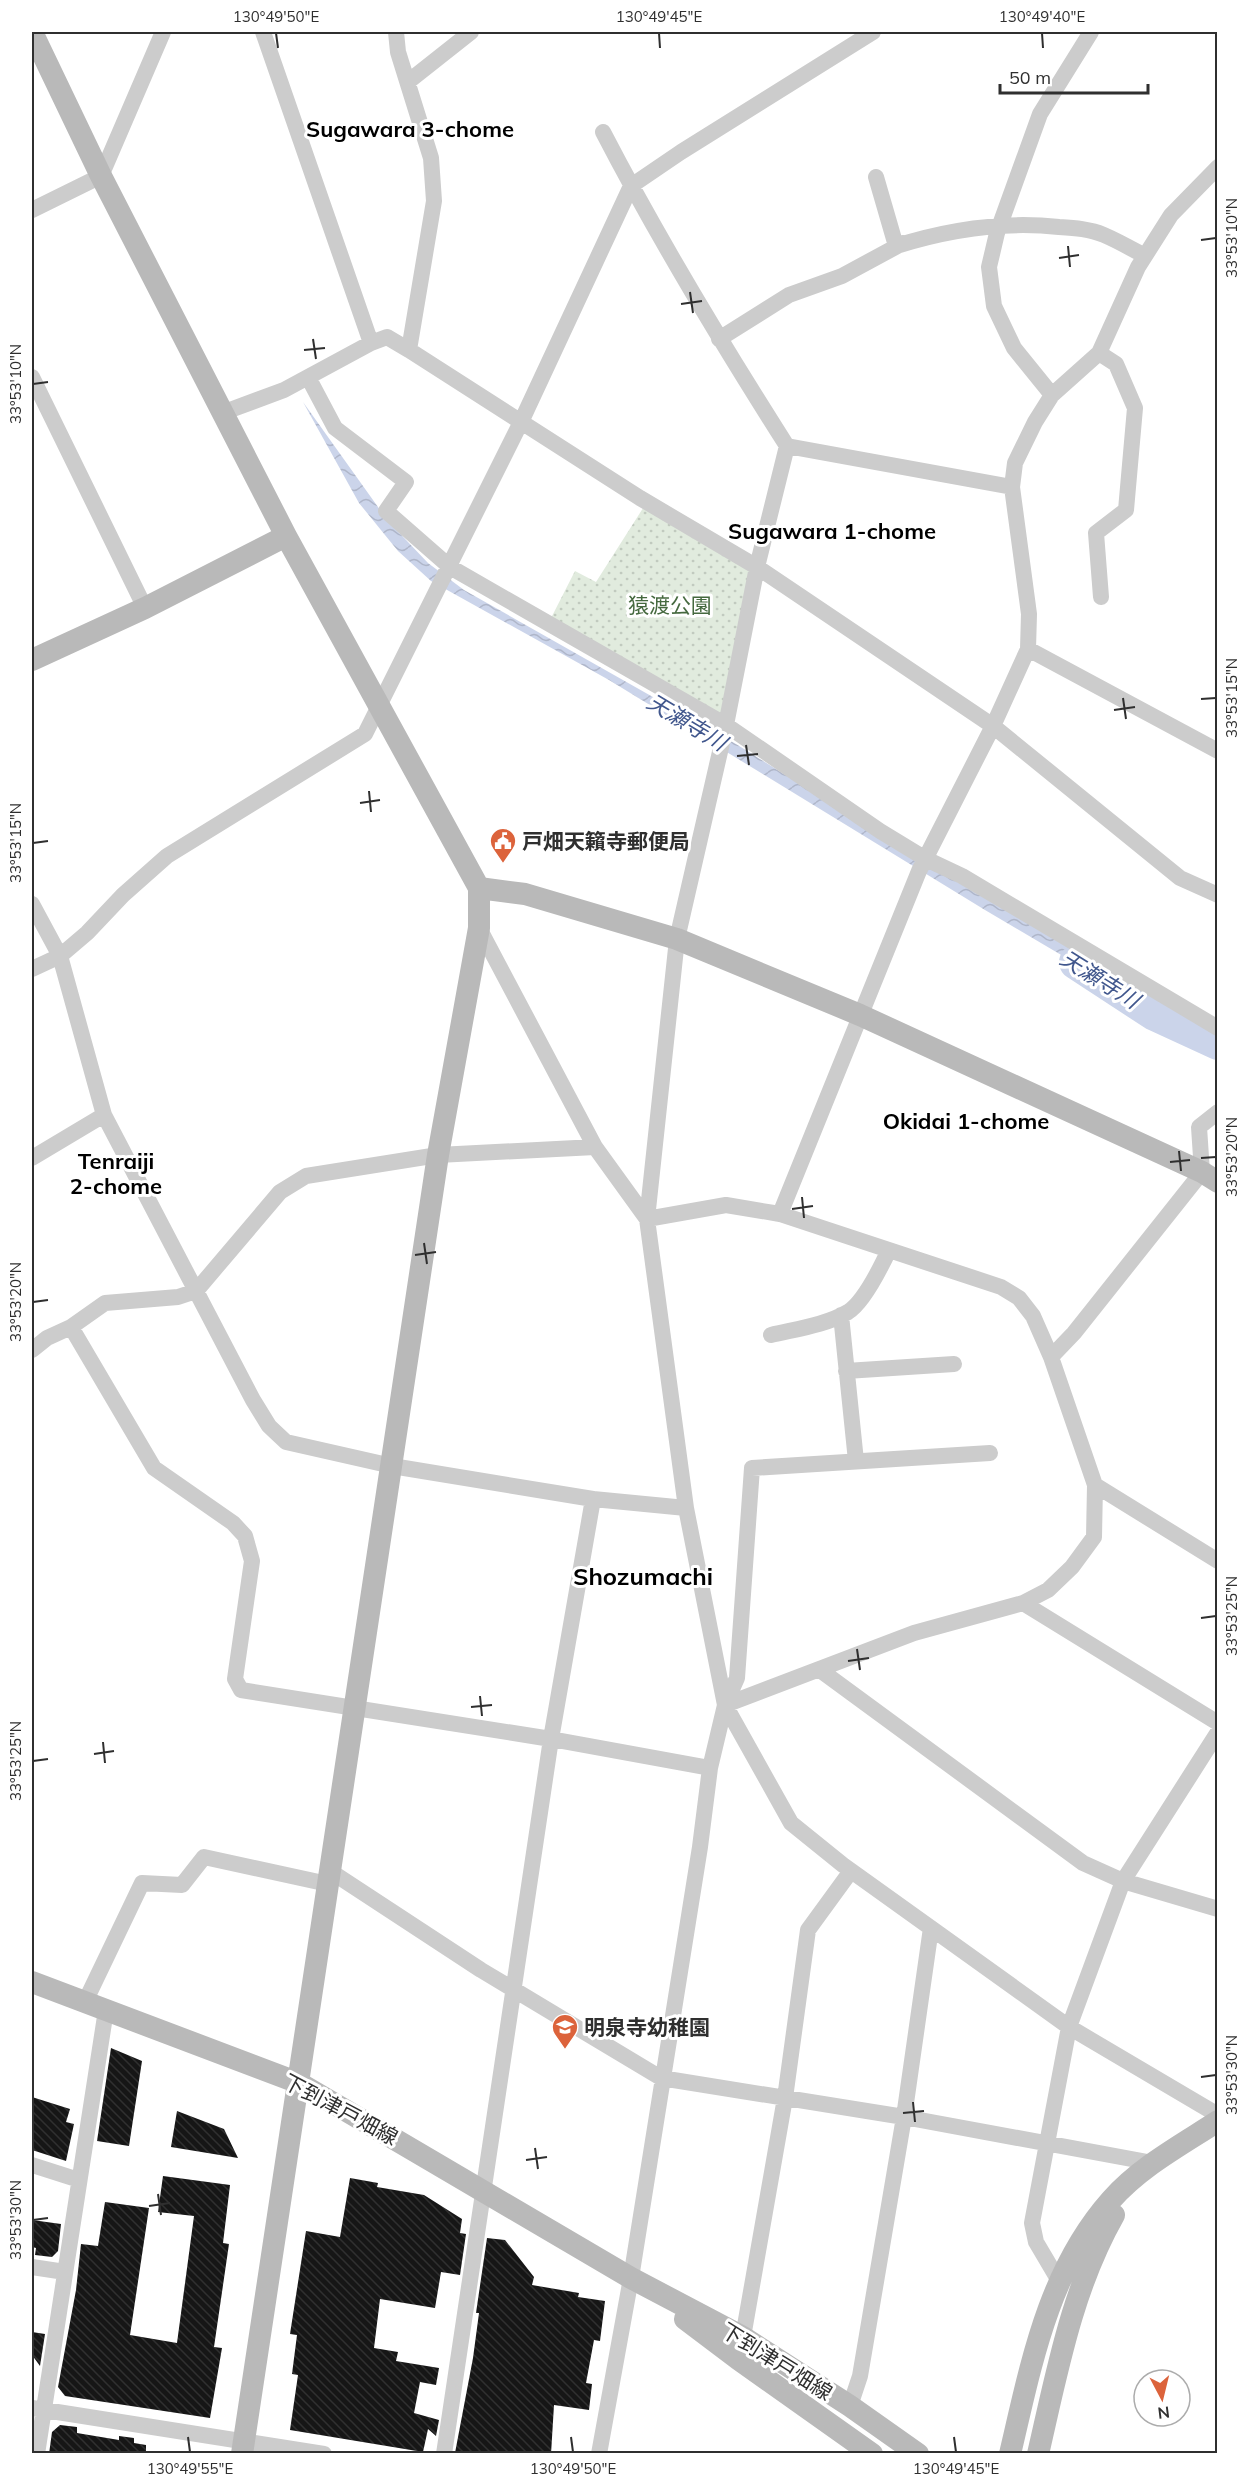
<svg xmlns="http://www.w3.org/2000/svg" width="1249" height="2485" viewBox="0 0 1249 2485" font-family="Mulish,'Noto Sans JP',sans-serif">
<defs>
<pattern id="park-dots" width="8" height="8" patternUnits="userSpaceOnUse" patternTransform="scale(1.5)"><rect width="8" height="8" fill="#e1ebde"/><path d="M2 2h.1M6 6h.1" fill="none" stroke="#c1cabf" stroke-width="1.8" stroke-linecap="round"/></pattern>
<pattern id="water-waves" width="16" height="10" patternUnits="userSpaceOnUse" patternTransform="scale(1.5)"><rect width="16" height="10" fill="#cbd4ea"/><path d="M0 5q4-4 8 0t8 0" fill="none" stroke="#afb6c9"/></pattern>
<pattern id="building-back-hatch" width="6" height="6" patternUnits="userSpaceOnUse" patternTransform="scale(1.5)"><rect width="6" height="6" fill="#161616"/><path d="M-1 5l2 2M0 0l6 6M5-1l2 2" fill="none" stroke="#303030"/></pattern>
</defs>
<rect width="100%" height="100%" fill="#fff"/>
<path fill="url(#park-dots)" d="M645,505l107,64 -29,149 -174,-96 26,-51 21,11z"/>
<path fill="url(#water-waves)" d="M303,402l85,119 40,42 36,27 272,154 208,130 273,158v15l-232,-137 -376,-230 -178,-99 -33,-30 -39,-48z"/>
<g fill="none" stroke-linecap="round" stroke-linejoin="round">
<path stroke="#cbd4ea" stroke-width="36" d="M1077,962l78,51 63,29"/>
</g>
<path fill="url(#building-back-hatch)" d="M111,2048l31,13 -13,85 -32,-5z
M32,2097l38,12 -4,13 8,2 -8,37 -34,-11z
M177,2111l47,18 14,29 -67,-11z
M163,2176l67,9 -7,58 6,1 -15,103 8,1 -12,70 -145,-22 -7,-9 18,-97 5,-46 17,2 7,-44 44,6 -19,127 47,8 17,-127 -36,-4z
M350,2178l28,5 -1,4 47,8 38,24 -2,14 6,1 -6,41 -19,-3 -6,36 -55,-9 -6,49 24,4 -2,9 43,7 -3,17 -16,-3 -6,31 25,7 -3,16 -8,-7 -5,23 -133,-22 8,-55 -6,-1 5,-39 -7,-1 16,-103 34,6z
M32,2220l29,4 -3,27 -6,6 -17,-2 1,-7 -4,-1z
M487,2238l18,2 29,37 -2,8 47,8 -1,4 27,4 -5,40 -6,-1 -8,43 6,1 -3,26 -35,-5 -3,49 -46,-3v3l-21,-3v3l-29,-1 18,-95 6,-45h-3z
M32,2332l13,2 -5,32 -8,-11z
M60,2425l17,2v6l42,7v-4l15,2v5l12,2v9h-97l3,-22z"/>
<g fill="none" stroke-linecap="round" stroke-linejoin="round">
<path stroke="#ccc" stroke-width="16" d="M263,32l108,311
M396,32l2,20 33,106 3,43 -25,149 231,148 117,69 -32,163 -48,209 -30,280 39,289 39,197 66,118 52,42 226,162 149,88
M409,81l62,-49
M603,132c56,108 119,212 184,314l-30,121 236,159 187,152 38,17
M876,177l20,69c54,-17 107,-25 163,-19 16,1 31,2 45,8 14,6 28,14 41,21
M32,210l69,-34 62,-144
M719,339l70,-44 53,-19 61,-33
M1099,353l17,11 19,44 -9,102 -30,23 5,64
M32,377l113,231
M308,377l27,51 71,54 -20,29 64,56 276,158 154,106 46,28 36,17 256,152
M1052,395l-38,-47 -20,-42 -5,-39 8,-34 43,-119 51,-82
M222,413l62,-23 87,-47 16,-6 22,13
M787,446l225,41
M1028,649l190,102
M32,904l28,52 44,159 149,285 16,26 17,16 106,24 201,33 93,9
M479,928l116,219 52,72
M32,969l28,-13 27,-23 36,-38 44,-39 198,-122 156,-312 110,-236 50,-34 192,-120
M32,1158l72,-43
M780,1214l139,-343 74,-145 35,-77 1,-35 -17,-127 3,-24 20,-41 17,-27 47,-42 39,-86 33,-52 47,-48
M647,1219l79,-14 54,9 221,73 18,11 14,18 18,41 44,128 -1,52 -22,30 -24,23 -25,13 -109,30 -189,72
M841,1315l15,146
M71,1327l83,141 79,55 12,13 7,25 -17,118 6,11 310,49 159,29
M771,1335c25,-6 55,-10 77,-23 16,-10 33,-45 41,-62
M32,1350l15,-12 24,-11 34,-24 73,-6 18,-6 84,-99 26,-16 132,-21 157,-8
M1051,1357l23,-24 128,-161 -3,-45 19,-15
M846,1371l108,-7
M1095,1485l123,76
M1023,1603l195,120
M820,1670l263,193 40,18 95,28
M330,1871l151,99 180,108 243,39 249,46
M85,2002l57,-119 40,2 22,-28 124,27
M32,2165l47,15
M32,2267l33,5
M1059,2281l-23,-39 -4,-19 37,-196 54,-146 95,-149
M743,2337l42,-239 23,-168 43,-59
M850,2406l10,-30 44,-259 27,-189
M32,2408l292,46
M37,2454l69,-444
M444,2454l107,-715 42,-240
M599,2454l32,-176 69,-431 10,-79 15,-63 12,-27 15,-210 238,-15"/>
<path stroke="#b9b9b9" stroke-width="22" d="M32,32l69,144 185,360 193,352v40l-41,227 -196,1299
M32,660l113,-52 141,-72
M479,888l46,6 152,45 183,76 342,157 16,10
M32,1982l267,101 332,195 112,59 107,69 68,48
M685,2319l53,40 134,95
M1010,2454c21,-89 38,-183 101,-254 29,-33 70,-55 107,-79
M1038,2454c19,-82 34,-165 76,-239"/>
</g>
<path fill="none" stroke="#2f2f2f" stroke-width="2" d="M276,33l2,15M659,33l1,15M1042,33l1,15M1201,240l15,-2M1068,246l2,21M1059,258l20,-3M690,292l3,21M681,304l21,-3M313,339l3,20M304,350l21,-2M33,384l15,-2M1123,698l3,21M1201,699l15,-1M1114,710l21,-3M746,745l3,20M737,756l21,-2M369,791l2,21M360,803l20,-3M33,843l15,-2M1179,1151l2,20M1201,1158l15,-1M1170,1162l20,-2M802,1197l2,21M792,1209l21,-3M424,1243l3,21M415,1255l21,-3M33,1302l15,-2M1201,1618l15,-2M857,1649l3,21M848,1661l21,-3M480,1696l2,20M471,1707l21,-2M103,1742l2,21M94,1754l20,-3M33,1761l15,-2M1201,2077l15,-2M913,2102l2,20M903,2113l21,-2M535,2148l3,21M526,2160l21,-3M158,2194l3,21M149,2206l21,-3M33,2220l15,-2M188,2437l2,15M571,2437l2,15M954,2437l2,15"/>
<defs>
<g id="civic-pin" transform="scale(1.35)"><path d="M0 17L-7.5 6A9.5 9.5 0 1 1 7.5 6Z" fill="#dc633b" stroke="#fff"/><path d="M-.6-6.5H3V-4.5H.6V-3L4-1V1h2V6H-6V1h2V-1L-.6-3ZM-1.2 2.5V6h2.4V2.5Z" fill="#fff"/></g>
<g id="school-pin" transform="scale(1.35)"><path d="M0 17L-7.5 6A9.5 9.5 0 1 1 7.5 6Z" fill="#dc633b" stroke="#fff"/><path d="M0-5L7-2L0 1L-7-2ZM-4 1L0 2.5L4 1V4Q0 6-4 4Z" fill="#fff"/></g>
</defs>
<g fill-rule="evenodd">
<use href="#civic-pin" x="503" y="841"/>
<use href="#school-pin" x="565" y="2027"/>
</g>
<g text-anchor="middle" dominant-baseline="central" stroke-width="6" stroke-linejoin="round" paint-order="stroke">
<g font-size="21" fill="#45693f" stroke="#fff">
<text x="670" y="605">猿渡公園</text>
</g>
<g font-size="21" font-weight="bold" fill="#2f2f2f" stroke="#fff" text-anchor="start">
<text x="522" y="841">戸畑天籟寺郵便局</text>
<text x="584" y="2027">明泉寺幼稚園</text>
</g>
<g font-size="21" fill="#2f2f2f" stroke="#fff">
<text transform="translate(341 2109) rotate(28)">下到津戸畑線</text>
<text transform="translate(777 2361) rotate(32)">下到津戸畑線</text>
</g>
<g font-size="22" font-weight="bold" fill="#000" stroke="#fff">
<text x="410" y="129">Sugawara 3-chome</text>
<text x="832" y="531">Sugawara 1-chome</text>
<text x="966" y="1121">Okidai 1-chome</text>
<text x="116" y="1161">Tenraiji<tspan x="116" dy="25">2-chome</tspan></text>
</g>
<g font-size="22" font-style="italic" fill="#41578d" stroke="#fff">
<text transform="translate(687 722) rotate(31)">天瀬寺川</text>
<text transform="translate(1100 979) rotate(32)">天瀬寺川</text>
</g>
<g font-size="24" font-weight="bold" fill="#000" stroke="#fff">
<text x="643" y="1576">Shozumachi</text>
</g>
</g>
<rect width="1249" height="2485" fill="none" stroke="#ffffff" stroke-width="66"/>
<g transform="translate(1162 2398) rotate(173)"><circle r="28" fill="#ffffff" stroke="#acacac" stroke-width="1.5"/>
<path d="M0-4.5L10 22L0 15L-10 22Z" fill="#dc633b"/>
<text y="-9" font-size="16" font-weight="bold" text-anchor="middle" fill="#2f2f2f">N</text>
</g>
<path d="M1000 84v9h148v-9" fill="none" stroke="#2f2f2f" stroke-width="3"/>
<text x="1009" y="84" font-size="18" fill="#2f2f2f" stroke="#ffffff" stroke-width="4.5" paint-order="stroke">50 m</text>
<rect x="33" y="33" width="1183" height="2419" fill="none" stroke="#2f2f2f" stroke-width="2"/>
<g font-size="15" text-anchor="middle" fill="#2f2f2f">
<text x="276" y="22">130°49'50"E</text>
<text x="659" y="22">130°49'45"E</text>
<text x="1042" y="22">130°49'40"E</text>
<text transform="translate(1232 238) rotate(-90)" y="5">33°53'10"N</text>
<text transform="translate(16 384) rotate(-90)" y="5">33°53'10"N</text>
<text transform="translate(1232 698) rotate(-90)" y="5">33°53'15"N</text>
<text transform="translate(16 843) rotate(-90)" y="5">33°53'15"N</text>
<text transform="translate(1232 1157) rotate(-90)" y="5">33°53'20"N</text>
<text transform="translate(16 1302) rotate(-90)" y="5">33°53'20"N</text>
<text transform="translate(1232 1616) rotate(-90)" y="5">33°53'25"N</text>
<text transform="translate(16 1761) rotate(-90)" y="5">33°53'25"N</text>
<text transform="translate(1232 2075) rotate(-90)" y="5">33°53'30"N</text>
<text transform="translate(16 2220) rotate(-90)" y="5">33°53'30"N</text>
<text x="190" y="2474">130°49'55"E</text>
<text x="573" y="2474">130°49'50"E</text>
<text x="956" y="2474">130°49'45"E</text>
</g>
</svg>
